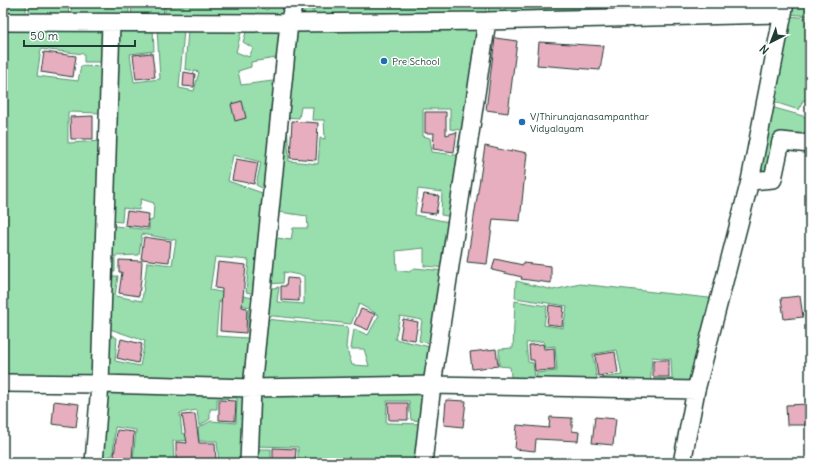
<svg xmlns="http://www.w3.org/2000/svg" width="813" height="466" viewBox="0 0 813 466" font-family="Delius,sans-serif">
<rect width="100%" height="100%" fill="#fff"/>
<filter id="ink" filterUnits="userSpaceOnUse"><feTurbulence type="fractalNoise" baseFrequency=".025" numOctaves="2"/><feDisplacementMap in="SourceGraphic" scale="8" xChannelSelector="R" yChannelSelector="G"/><feConvolveMatrix kernelMatrix="1 2 1 2 8 2 1 2 1" color-interpolation-filters="sRGB"/></filter>
<g filter="url(#ink)">
<path fill="#98dfad" stroke="#5c8e70" d="M3,3l23,1v15l-23,-1z
M30,3h38l1,14 -41,1z
M71,3h58v17l-57,-2z
M132,3h32l-1,17h-32z
M165,3h88l14,7 4,-7h21l-4,18 -123,-1z
M296,3h16v17l-20,1z
M314,3h172v16l-173,2z
M489,3h54v13l-55,3z
M545,3h82l3,13h-85z
M792,3h18v13l-20,-2z
M789,16l21,2v84l-7,-2 -4,10 -28,-9z
M483,25l-20,127 -6,-1 4,-21 -11,-1v-20h-27v27l7,2 2,14 31,4 -10,61 -12,-2 1,-23 -24,-3 -3,26 38,8 -6,45 -23,-2v-18l-28,3 1,19 12,2 6,-4 29,3 -12,72 -13,-2 3,-21 -22,-4 -5,23 40,9 -6,35h-172l8,-64 83,8 -2,20 6,18 17,1 -5,-17h-13l3,-20 14,6 11,-20 -20,-11 -8,20 -87,-9 3,-26 12,-2 -2,15 27,2v-28l-20,-4 -1,11 -17,1 4,-47 21,3 2,-12h15l-1,-12 -28,-4 -2,23 -7,-3 17,-112 2,41 29,3 2,-26 5,1 -1,-19h-12l1,-13h-12l-2,11 -16,-1 11,-90z
M114,26l39,1 1,24 -24,3 4,28 26,-3 -3,-51 27,2 -5,58 15,3 5,-19 -14,-3 3,-39 54,-1 -6,23 13,5 4,-9 -10,-6 5,-16 38,1 -8,50 -2,-19 -25,4v5l-13,4 3,14 40,-5 -13,111 -12,-6 5,-23 -28,-7 -5,26 40,14 -8,100 -14,-3 3,-32 -34,-3 -5,33 49,9 -3,9 -37,-7 -3,35 32,2v-29l8,3 -7,71 -145,-2 1,-49 12,6 -2,23 25,5 5,-25 -38,-13 -1,-52h12l-3,20 27,5 5,-39 25,3 4,-25 -34,-6 -3,21 -24,1v16l-8,-1v-46l42,5v-9l4,-1 1,-17 -13,-4 -2,11 -16,-2 -1,14 -14,-1z
M3,29h101v33h-20v-8l-43,-5 -4,27 41,5 3,-15 23,1 -1,46 -35,-1v31l35,-2 -6,239 -94,1z
M771,107l39,11v24l-31,-2 -8,36 -13,2z
M516,281l37,9 27,-6 138,15 -23,90 -41,-1v-10l18,1 -1,-20 -19,-2 -2,31h-50l-1,-10 23,-3 -5,-25 -24,4 5,34 -60,-2 -2,-13 21,-2 -2,-25 -10,1 -2,-6 -17,2 2,19 5,1 3,22h-24l-2,-18 -11,-1v-17l14,-1 2,-47 32,5 -3,19 19,3 4,-22 -52,-8z
M102,387l148,3 -3,73h-28l-2,-22h-18l-1,-13 13,-7 25,2 1,-25 -20,1v10h-7v10l-11,7 -2,-16 -17,3 2,21 14,-2 1,8 -24,1 1,22h-78l15,-5 22,2 3,-30 -21,-3 -2,28 -17,6z
M429,387l-3,34 -15,-1 -2,-19h-22l-1,22 39,1 -4,39h-123v-16l-46,-1 2,-56z
M252,449h19v14h-20z"/>
<path fill="#e7aebf" stroke="#1f3d34" d="M495,38l22,3 -9,72 -22,-3z
M539,42l65,4 -4,24 -63,-5z
M44,52l32,4 -3,21 -32,-5z
M152,53l3,24 -19,2 -3,-24z
M184,72l11,2 -1,13 -11,-1z
M242,101l4,17 -11,3 -4,-17z
M425,112h21v23l11,-3 -3,20 -21,-3 1,-16h-9z
M93,116v23h-22l-1,-22z
M292,121l26,2 -2,37 -26,-2z
M485,146l27,6 1,-2 14,3 -7,68 -27,-2 -6,45 -20,-2z
M236,159l22,4 -4,21 -22,-4z
M424,194l15,2 -3,18 -16,-2z
M127,211l22,3 -1,14 -23,-3z
M144,237l27,4 -2,21 -28,-3z
M495,259l28,6v-2l28,3v17l-30,-4 1,-2 -30,-7z
M119,260l23,1 -1,18 -2,17 -20,-3 3,-21h-3z
M218,262l28,3 -4,42 5,1 -1,25 -26,-2 2,-42 -7,-1z
M287,278l12,1v22l-18,-1v-14h5z
M800,296l3,21 -19,2 -3,-21z
M549,305l15,2 -2,19 -15,-2z
M361,309l14,5 -7,16 -14,-6z
M403,319l15,3 -3,18 -15,-2z
M121,339l21,5 -4,19 -21,-5z
M543,344l1,5 10,-1 1,22 -20,1 -1,-11h-4l-1,-15z
M496,349l2,17 -26,3 -2,-17z
M615,352l3,21 -20,3 -3,-21z
M653,360h16v17h-16z
M219,400l17,1 -1,20 -16,-1z
M446,400l20,1 -3,26 -19,-2z
M54,401l25,3 -3,23 -24,-3z
M388,403h20v17h-19z
M809,404v21h-22l-1,-20z
M195,414l4,29h16l1,18 -40,-1v-18l11,1 -5,-28z
M550,417l22,1v13l7,1 -1,9 -42,-2 -1,12 -20,-2 2,-24 32,3z
M595,417l21,2 -3,26 -21,-2z
M117,430l17,2 -2,27 -18,-2z
M273,448l23,1 -1,14h-22z"/>
<g fill="none" stroke-linecap="round" stroke-linejoin="round">
<g stroke="#1f3d34" stroke-width="20">
<path id="street" d="M487,21l-55,364 264,5
M3,22l286,1 5,-20
M750,181l23,-2 8,-38 29,3
M3,383l97,1 152,4 180,-3 -9,78
M94,463l6,-79 11,-361
M249,463l3,-75 37,-365 198,-2 296,-7
M682,463l14,-73 54,-209 35,-178"/>
</g>
<use href="#street" stroke="#fff" stroke-width="17"/>
</g>
</g>
<g fill="#1f6fb2" stroke="#fff" stroke-width="1.5">
<circle cx="384" cy="61" r="4"/>
<circle cx="522" cy="122" r="4"/>
</g>
<g text-anchor="middle" dominant-baseline="central" stroke-width="3" stroke-linejoin="round" paint-order="stroke">
<g font-size="10" fill="#1f3d34" stroke="#fff" text-anchor="start">
<text x="392" y="61">Pre School</text>
<text x="530" y="116">V/Thirunajanasampanthar<tspan x="530" dy="12">Vidyalayam</tspan></text>
</g>
</g>
<rect width="813" height="466" fill="none" stroke="#fff" stroke-width="16"/>
<rect x="8" y="8" width="797" height="450" fill="none" stroke="#1f3d34" stroke-width="1.5" filter="url(#ink)"/>
<g transform="translate(771 42) rotate(222)" stroke="#ffffff" stroke-width="3" paint-order="stroke">
<path d="M0-3L7 15L0 10L-7 15Z" fill="#1f3d34"/>
<text y="-6" font-size="11" font-weight="bold" text-anchor="middle" fill="#1f3d34">N</text>
</g>
<path d="M24 40v6h111v-6" fill="none" stroke="#1f3d34" stroke-width="2"/>
<text x="30" y="40" font-size="12" fill="#1f3d34" stroke="#ffffff" stroke-width="3" paint-order="stroke">50 m</text>
</svg>
